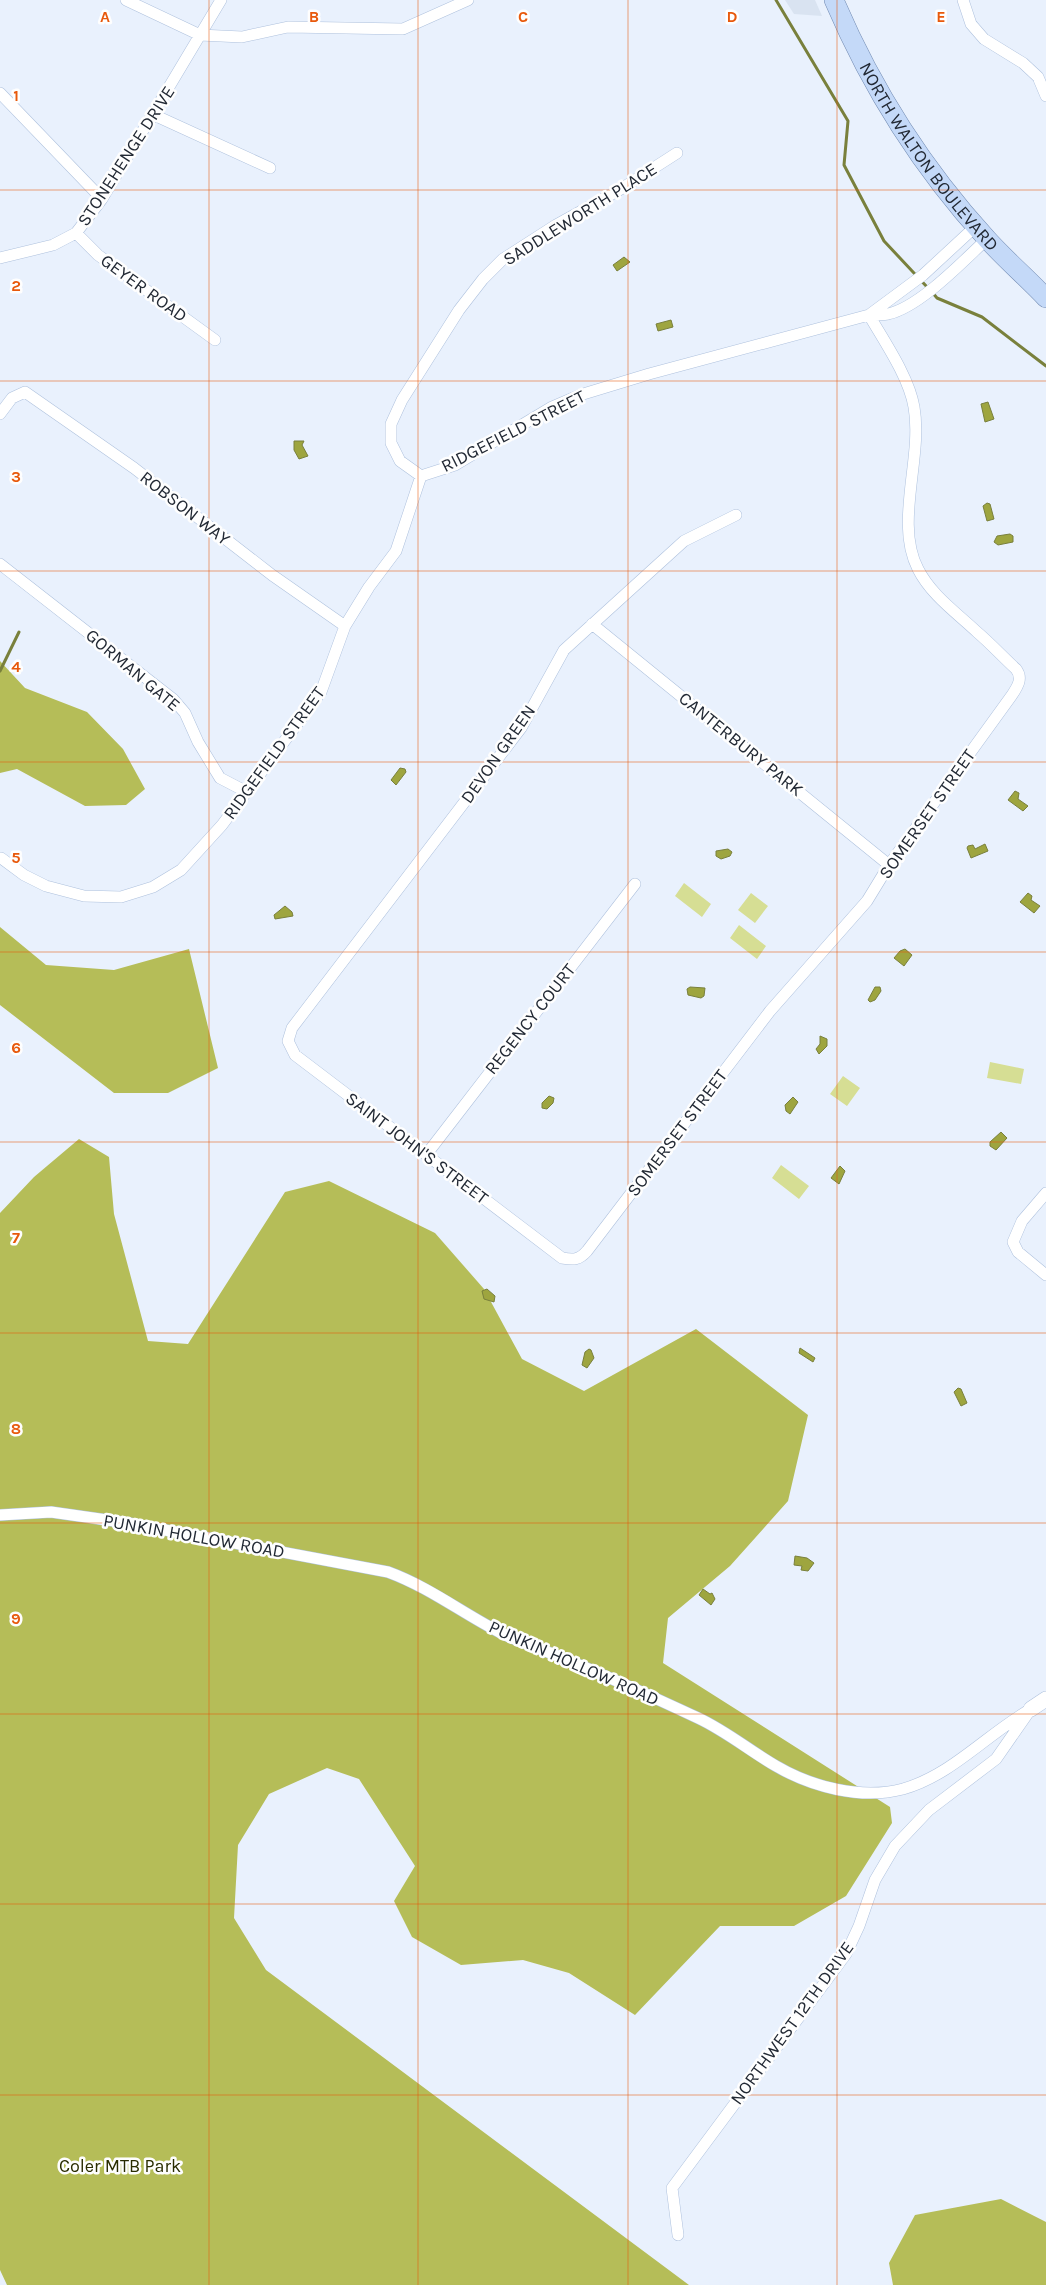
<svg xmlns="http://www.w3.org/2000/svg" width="1046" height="2285" viewBox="0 0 1046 2285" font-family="Karla,sans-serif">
<rect width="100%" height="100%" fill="#e9f1fd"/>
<path fill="#d9e3f1" d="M785,0h30l7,16 -28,-2z"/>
<path fill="#d6de94" d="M684,883l27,21 -9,13 -27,-21z
M751,893l17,13 -13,17 -17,-13z
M739,925l27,21 -9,13 -27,-21z
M990,1062l34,7 -3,15 -34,-6z
M843,1076l17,12 -13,18 -17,-12z
M781,1165l28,21 -10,13 -27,-21z"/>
<path fill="#b5bd58" d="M0,661l25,27 62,24 36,37 22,40 -19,16 -41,1 -68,-37 -17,4z
M0,927l46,38 68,5 75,-21 29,119 -50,25h-54l-114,-88z
M79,1139l30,18 5,57 34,127 40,3 97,-152 44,-11 106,52 49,56 38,70 62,32 112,-62 112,86 -20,86 -58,65 -62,52 -5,45 227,144 2,16 -46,73 -52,30h-74l-85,89 -66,-42 -46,-13 -62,5 -49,-28 -18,-36 21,-35 -56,-87 -32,-11 -58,26 -31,51 -4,73 32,52 423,315h-682l-7,-15v-1057l34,-36z
M1001,2199l45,23v63h-153l-4,-22 26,-48z"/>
<path fill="#9ea53f" stroke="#79803c" d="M624,257l6,5 -13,9 -4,-6z
M671,320l2,7 -15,4 -2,-7z
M988,402l6,17 -9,3 -4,-18z
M294,441h10l-2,4 6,11 -9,3 -5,-9z
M987,503l3,1 4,15 -7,2 -4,-15z
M1010,534l3,2v6l-15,3 -4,-3 3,-6z
M400,768l5,1 1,3 -10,13 -5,-5z
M1015,791l4,2 -1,6 10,7 -5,5 -15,-11z
M985,844l3,7 -17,7 -4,-10 1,-2 5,-1 2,4z
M728,849l4,3 -2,4 -9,3 -5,-3v-5z
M1028,893l4,3 -1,4 9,6 -6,7 -14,-11z
M285,906l7,6 1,4 -18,3 -1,-4z
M905,949l7,6 -8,11 -10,-8 6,-7z
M690,987l15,1 -1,8 -3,2 -13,-3 -1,-6z
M875,987h5l1,4 -6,9 -5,2 -2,-2z
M820,1036l7,3v7l-8,8 -3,-5 4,-5z
M549,1096l5,2 -1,5 -6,6 -5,-1v-5z
M793,1097l5,5 -8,12 -4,-3 -1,-6z
M1001,1132l6,6 -11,12 -6,-4v-4z
M840,1166l5,5 -6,13 -8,-6z
M487,1289l8,7 -1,6 -10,-3 -2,-8z
M800,1348l15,10 -2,4 -14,-9z
M589,1349l2,1 3,8 -7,10 -5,-3 3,-13z
M958,1388l3,1 6,14 -6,3 -7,-14z
M795,1556l12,2 7,5 -6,8 -7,-1 1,-4 -8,-1z
M703,1589l7,5 2,-1 3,6 -4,6 -12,-10z"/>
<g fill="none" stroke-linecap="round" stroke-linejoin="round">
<path stroke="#79803c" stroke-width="3" d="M776,0l72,121 -4,44 40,76 44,47
M932,292l5,6 45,19 64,49
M0,671l19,-39"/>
<g stroke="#aec1dd" stroke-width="12">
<path id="minor" d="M126,0l74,35 42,2 46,-10 115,2 65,-29
M963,0l8,24 13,15 39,24 15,14 8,19
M0,93l102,106
M154,115l116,53
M76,233l22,22 117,85
M0,258l53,-13 23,-12 26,-34 119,-199
M869,315l54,-40 53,-49
M0,414l12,-16 13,-6 109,76 138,107 73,51
M421,476l34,-11 97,-58 28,-12 69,-21 220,-59c6,0 13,0 19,-1 32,-7 75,-53 99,-75
M421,476l-21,-15 -9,-18v-19l11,-24 57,-90 24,-31 20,-20 53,-34 65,-36 56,-36
M736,515l-52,26 -120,109 -43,78 -229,300 -4,13 7,14 267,203c12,2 17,2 25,-7l183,-240 97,-110 22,-36 123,-170c6,-9 11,-17 4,-26 -13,-12 -25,-25 -39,-37 -20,-19 -46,-37 -59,-63 -24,-46 5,-111 -4,-162 -5,-30 -30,-66 -45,-92
M0,564l173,135 12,14 13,29 22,36 25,13
M592,624l297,241
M1,858l23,17 22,11 38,10 37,1 32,-10 28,-17 41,-45 99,-133 24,-66 24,-39 27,-36 25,-75
M426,1155l209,-271
M1046,1193l-24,28 -9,21 5,10 28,23
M0,1515l51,-3 77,11 260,49c41,15 74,41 113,61 18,9 40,16 59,24 47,19 93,40 138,61 28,13 52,33 78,48 36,21 85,34 127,23 49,-14 84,-55 128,-80
M678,2235l-6,-47 174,-234 13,-28 16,-46 20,-34 34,-36 67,-51 32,-46"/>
</g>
<g stroke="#aec1dd" stroke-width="16">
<path id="tertiary" d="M1031,1709l15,-10"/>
</g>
<g stroke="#718ab1" stroke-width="20">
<g id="primary">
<path id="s1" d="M834,0c37,87 89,169 153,239 18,20 40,39 59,59"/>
</g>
</g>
<use href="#minor" stroke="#fff" stroke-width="11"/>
<use href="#tertiary" stroke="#fff" stroke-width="15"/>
<use href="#primary" stroke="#c4d9f8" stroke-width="19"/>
</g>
<path fill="none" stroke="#e8590c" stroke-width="1" stroke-opacity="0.55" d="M209,0v2285M418,0v2285M628,0v2285M837,0v2285M0,190h1046M0,381h1046M0,571h1046M0,762h1046M0,952h1046M0,1142h1046M0,1333h1046M0,1523h1046M0,1714h1046M0,1904h1046M0,2095h1046"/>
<g text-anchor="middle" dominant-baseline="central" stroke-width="5" stroke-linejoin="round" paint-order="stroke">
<g font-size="18" fill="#222934" stroke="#fefefe">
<text stroke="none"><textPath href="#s1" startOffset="184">NORTH WALTON BOULEVARD</textPath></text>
<text transform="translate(126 156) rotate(-57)">STONEHENGE DRIVE</text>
<text transform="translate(580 214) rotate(-32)">SADDLEWORTH PLACE</text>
<text transform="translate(144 288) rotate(36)">GEYER ROAD</text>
<text transform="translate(513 431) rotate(-27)">RIDGEFIELD STREET</text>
<text transform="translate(185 508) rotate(38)">ROBSON WAY</text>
<text transform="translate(133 670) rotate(40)">GORMAN GATE</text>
<text transform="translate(741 744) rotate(39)">CANTERBURY PARK</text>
<text transform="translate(274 753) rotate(-54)">RIDGEFIELD STREET</text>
<text transform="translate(498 754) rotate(-55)">DEVON GREEN</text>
<text transform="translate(927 814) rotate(-55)">SOMERSET STREET</text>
<text transform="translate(530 1019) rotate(-52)">REGENCY COURT</text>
<text transform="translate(677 1133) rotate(-53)">SOMERSET STREET</text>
<text transform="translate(417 1148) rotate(37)">SAINT JOHN'S STREET</text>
<text transform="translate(194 1536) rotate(10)">PUNKIN HOLLOW ROAD</text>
<text transform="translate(574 1663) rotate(24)">PUNKIN HOLLOW ROAD</text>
<text transform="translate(792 2023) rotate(-54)">NORTHWEST 12TH DRIVE</text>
</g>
<g font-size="18" fill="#292c00" stroke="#fefefe">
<text x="120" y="2166">Coler MTB Park</text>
</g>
</g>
<g font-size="16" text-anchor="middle" font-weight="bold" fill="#e8590c" stroke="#fefefe" stroke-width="5" stroke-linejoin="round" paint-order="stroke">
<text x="105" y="22">A</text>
<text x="314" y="22">B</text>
<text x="523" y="22">C</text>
<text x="732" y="22">D</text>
<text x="941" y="22">E</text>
<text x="16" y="101">1</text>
<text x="16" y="291">2</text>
<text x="16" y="482">3</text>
<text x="16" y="672">4</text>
<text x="16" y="863">5</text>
<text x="16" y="1053">6</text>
<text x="16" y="1243">7</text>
<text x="16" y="1434">8</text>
<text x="16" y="1624">9</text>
</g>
</svg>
